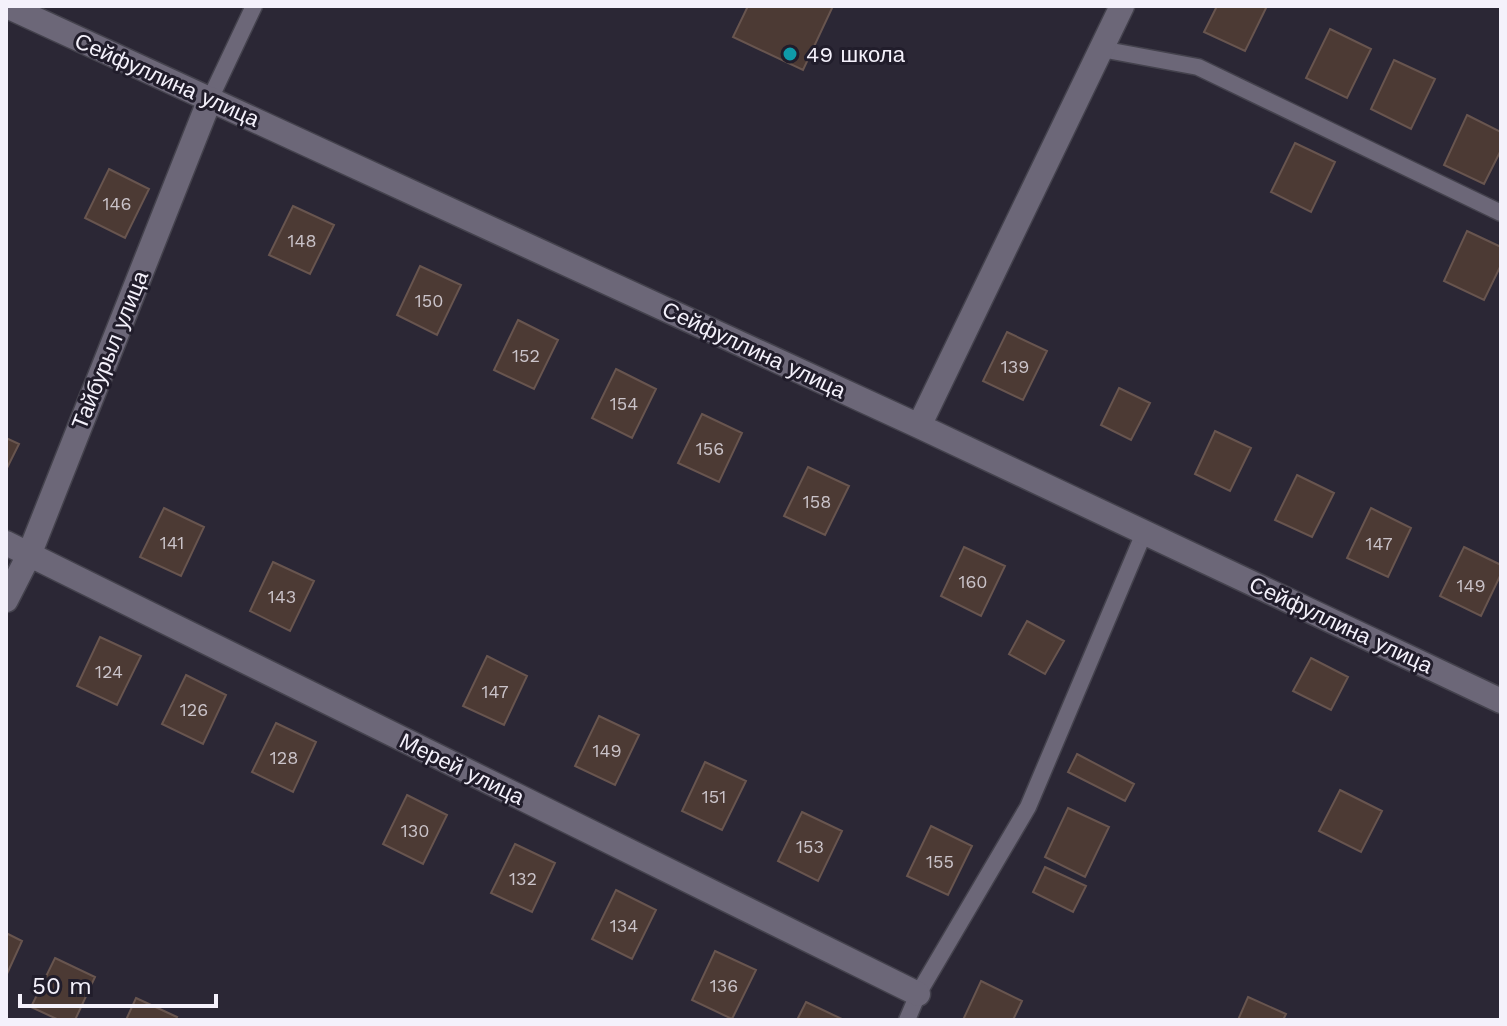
<svg xmlns="http://www.w3.org/2000/svg" width="1507" height="1026" viewBox="0 0 1507 1026" font-family="'Work Sans',sans-serif">
<rect width="100%" height="100%" fill="#2b2735"/>
<path fill="#4c3a34" stroke="#68554f" stroke-width="2" d="M748,6h85l-30,64 -70,-33z
M1217,6h50l-22,45 -41,-19z
M1330,29l41,20 -24,49 -41,-20z
M1394,60l41,19 -24,50 -40,-20z
M1467,115l34,17v18l-17,34 -40,-19z
M1295,143l40,19 -24,50 -40,-20z
M109,169l40,20 -24,49 -40,-20z
M293,206l41,19 -24,49 -41,-19z
M1467,231l34,16v18l-17,35 -40,-19z
M420,266l41,19 -24,50 -40,-20z
M518,320l40,20 -24,49 -40,-19z
M1007,332l40,19 -24,49 -40,-19z
M616,369l40,20 -24,49 -40,-20z
M1119,388l31,15 -19,37 -30,-15z
M702,414l40,19 -23,49 -41,-19z
M1215,431l36,17 -21,43 -35,-17z
M6,438l13,6 -13,26z
M808,467l41,19 -24,49 -41,-19z
M1297,475l37,18 -22,44 -37,-17z
M164,508l40,19 -23,49 -41,-19z
M1371,508l40,20 -23,49 -41,-19z
M964,547l41,19 -24,50 -40,-20z
M1464,547l37,18v9l-20,42 -41,-20z
M273,562l41,19 -24,50 -40,-20z
M1027,621l37,20 -19,33 -36,-20z
M100,637l41,19 -24,49 -40,-19z
M487,656l40,20 -23,49 -41,-19z
M1311,658l37,19 -17,33 -38,-19z
M186,675l40,20 -23,49 -41,-20z
M599,716l40,19 -24,50 -40,-19z
M276,723l40,19 -23,50 -41,-20z
M1077,754l57,30 -9,17 -57,-29z
M705,762l41,19 -24,49 -40,-19z
M1340,790l42,21 -21,41 -42,-21z
M407,795l40,20 -24,49 -40,-20z
M1068,808l41,19 -24,50 -40,-20z
M802,812l40,19 -24,50 -40,-20z
M931,826l41,20 -24,49 -41,-19z
M515,844l40,19 -23,49 -41,-19z
M1045,867l41,19 -13,26 -40,-20z
M616,890l40,20 -24,49 -40,-20z
M6,933l16,8 -16,35z
M715,951l41,19 -24,49 -40,-19z
M55,958l40,19 -20,43h-16l-28,-13z
M981,981l41,20 -9,19h-50z
M1248,997l38,17 -3,6h-45z
M136,998l41,19 -2,3h-49z
M806,1002l38,18h-47z"/>
<g fill="none" stroke-linecap="round" stroke-linejoin="round">
<g stroke="#44424d" stroke-width="19">
<path id="lane" d="M1101,49l97,18 303,146
M210,99l44,-93
M907,1020l11,-26 110,-187 116,-274"/>
</g>
<g stroke="#44424d" stroke-width="27">
<path id="street" d="M7,6l912,420 582,275
M919,426l203,-420
M6,543l912,451
M6,600l23,-45 181,-456"/>
</g>
<use href="#lane" stroke="#6c6778" stroke-width="16"/>
<use href="#street" stroke="#6c6778" stroke-width="24"/>
</g>
<circle fill="#0f9aa8" stroke="#211d2b" stroke-width="3" cx="790" cy="54" r="8"/>
<g text-anchor="middle" dominant-baseline="central" stroke-width="6" stroke-linejoin="round" paint-order="stroke">
<g font-size="18" fill="#cac3c9">
<text x="117" y="203">146</text>
<text x="302" y="240">148</text>
<text x="429" y="300">150</text>
<text x="526" y="355">152</text>
<text x="1015" y="366">139</text>
<text x="624" y="403">154</text>
<text x="710" y="448">156</text>
<text x="817" y="501">158</text>
<text x="172" y="542">141</text>
<text x="1379" y="543">147</text>
<text x="973" y="581">160</text>
<text x="1471" y="585">149</text>
<text x="282" y="596">143</text>
<text x="109" y="671">124</text>
<text x="495" y="691">147</text>
<text x="194" y="709">126</text>
<text x="607" y="750">149</text>
<text x="284" y="757">128</text>
<text x="714" y="796">151</text>
<text x="415" y="830">130</text>
<text x="810" y="846">153</text>
<text x="940" y="861">155</text>
<text x="523" y="878">132</text>
<text x="624" y="925">134</text>
<text x="724" y="985">136</text>
</g>
<g font-size="22" fill="#f4f1fb" stroke="#211d2b" text-anchor="start">
<text x="806" y="54">49 школа</text>
</g>
<g font-size="22" fill="#f4f1fb" stroke="#211d2b">
<text transform="translate(167 80) rotate(24)">Сейфуллина улица</text>
<text transform="translate(110 350) rotate(-68)">Тайбурыл улица</text>
<text transform="translate(754 350) rotate(25)">Сейфуллина улица</text>
<text transform="translate(1341 625) rotate(25)">Сейфуллина улица</text>
<text transform="translate(462 769) rotate(26)">Мерей улица</text>
</g>
</g>
<rect width="1507" height="1026" fill="none" stroke="#f4f1fb" stroke-width="16"/>
<path d="M20 994v12h196v-12" fill="none" stroke="#f4f1fb" stroke-width="4"/>
<text x="32" y="994" font-size="24" fill="#f4f1fb" stroke="#211d2b" stroke-width="6" paint-order="stroke">50 m</text>
</svg>
